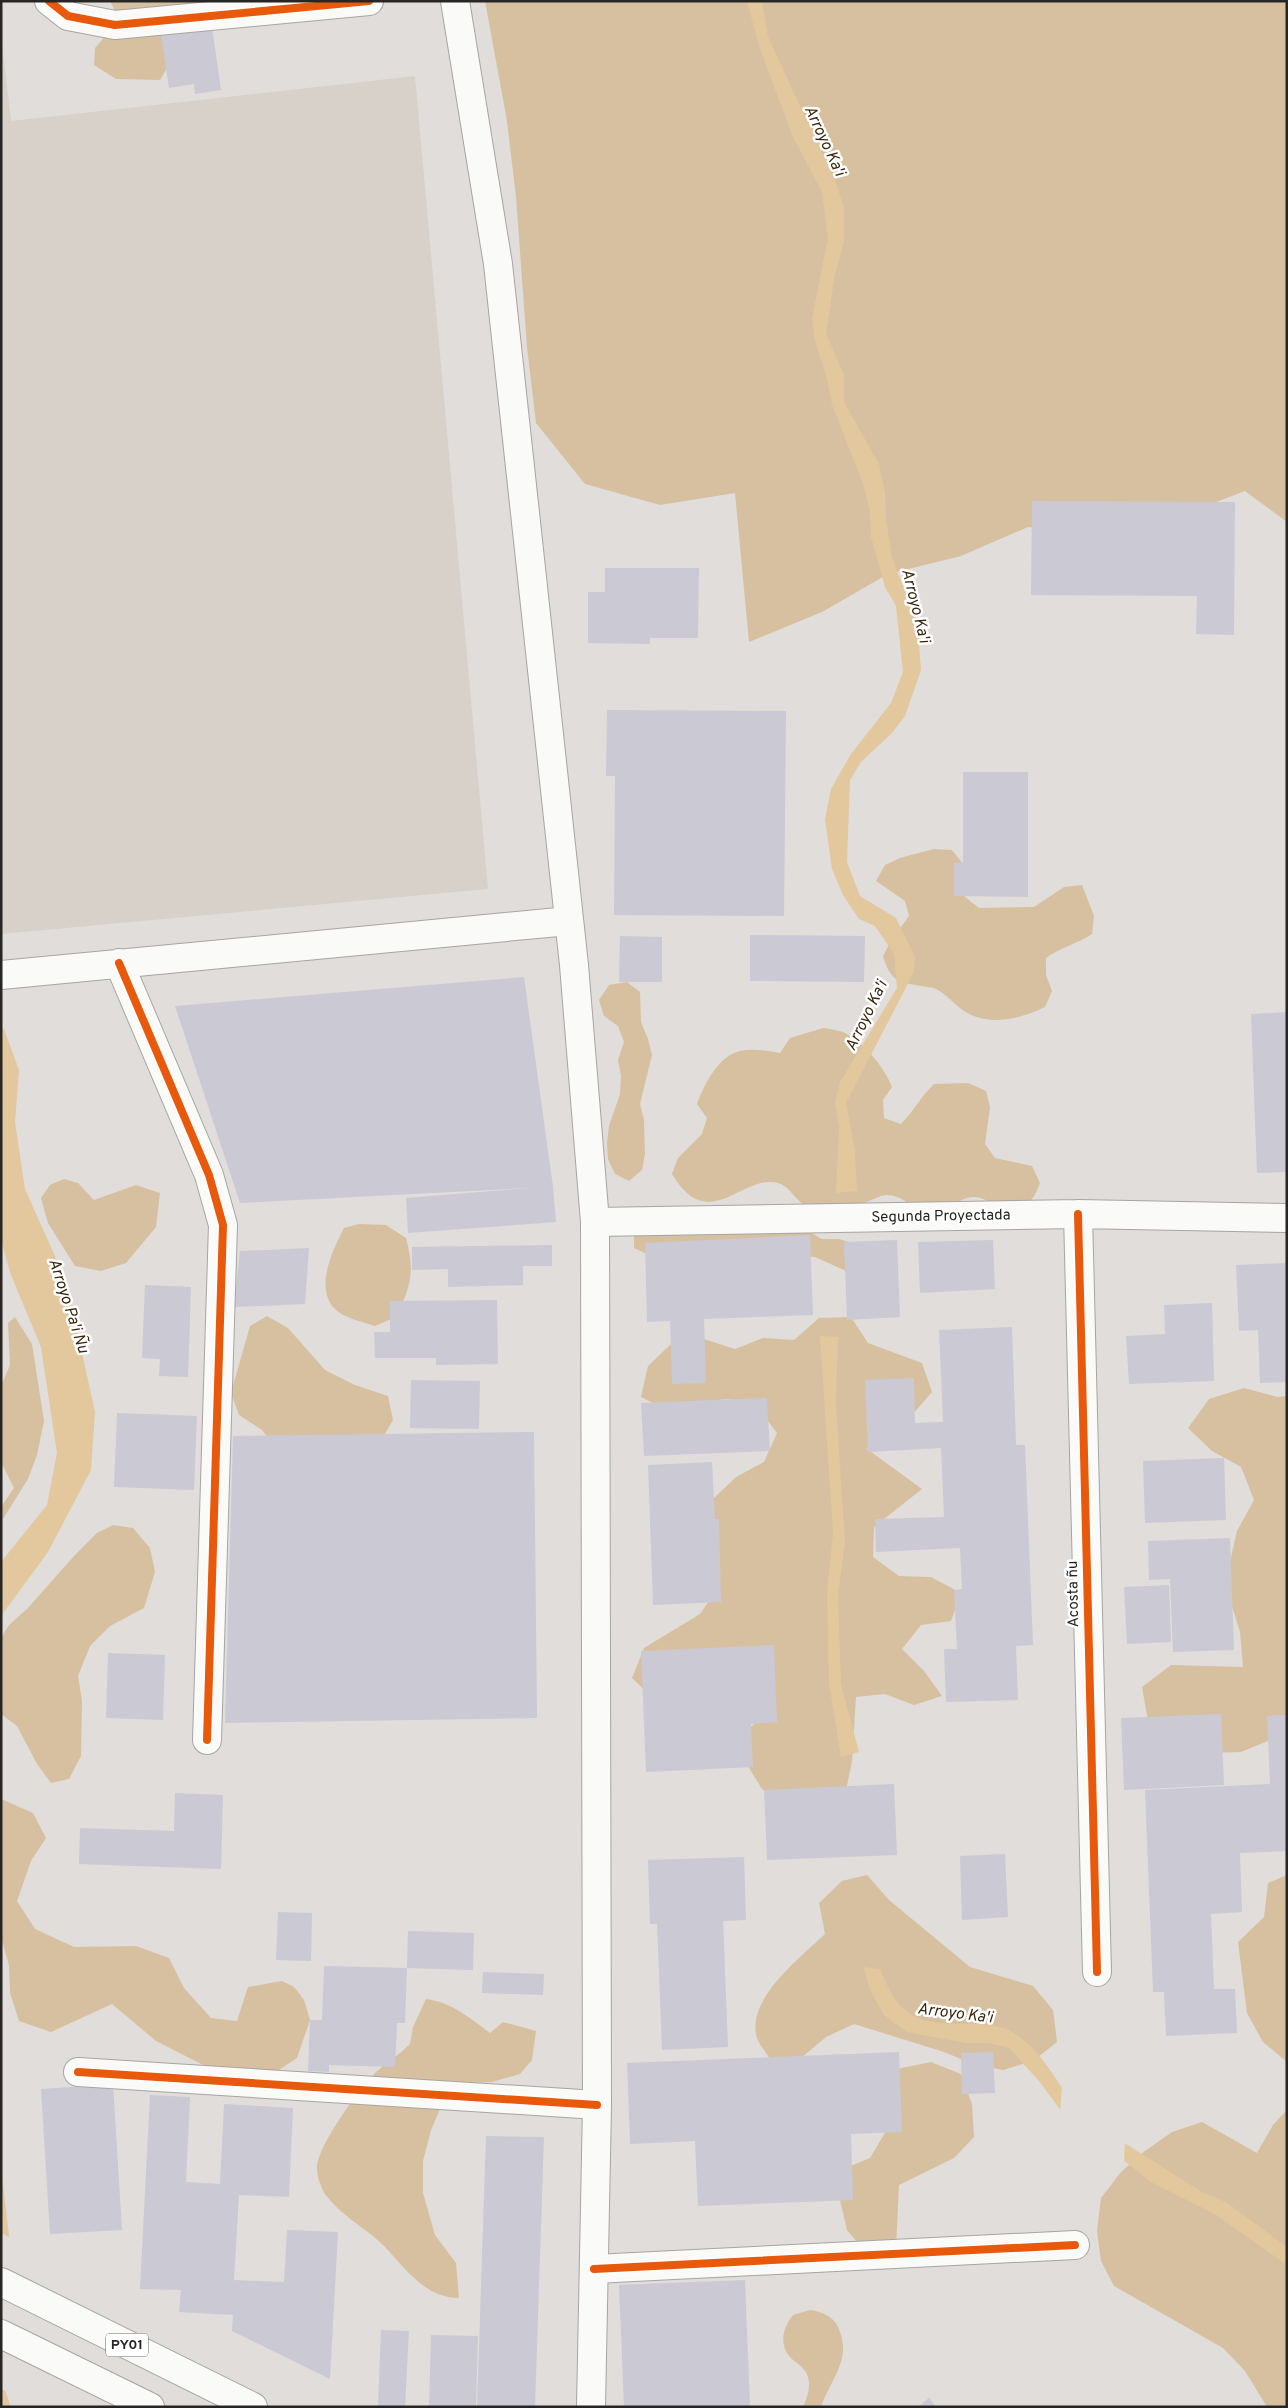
<svg xmlns="http://www.w3.org/2000/svg" width="1288" height="2408" viewBox="0 0 1288 2408" font-family="Overpass,sans-serif">
<rect width="100%" height="100%" fill="#e0ddda"/>
<path fill="#d7d1c9" d="M1,35l10,86 404,-45 73,813 -487,45z"/>
<path fill="#d7c09f" d="M110,1h101l-16,4 -18,46 -17,29 -44,-1 -22,-14 1,-17 20,-23 -1,-16z
M485,1h802v521l-42,-31 -68,26 -73,17 -76,-7 -67,29 -73,18 -66,38 -73,30 -14,-149 -75,12 -75,-21 -49,-61 -9,-76 -11,-150 -9,-76z
M934,849l18,1 11,14 2,33 14,11 55,-1 30,-20 18,-2 12,31 -2,18c-15,10 -31,13 -46,24v17l6,16 -7,16c-25,12 -56,20 -81,4 -10,-7 -18,-17 -28,-22 -4,-2 -10,-2 -15,-3 -24,-4 -31,-6 -38,-30l8,-15 18,-25 -4,-15 -29,-20 9,-16 15,-7z
M627,982l13,10 1,30 7,17 4,16 -12,49 4,16 1,34 -3,16 -13,11 -14,-7 -7,-15 -1,-16 2,-17 11,-32 1,-18 -3,-16 6,-18 -6,-16 -14,-10 -5,-16 10,-15z
M823,1028c7,1 14,2 20,4 20,9 42,36 49,55l-9,13 1,18 17,6c13,-13 20,-28 33,-40l34,-1 18,8 4,16 -5,37 10,14 37,8 8,17c-2,5 -5,13 -9,17 -7,6 -23,8 -32,5 -12,-3 -19,-11 -32,-7 -11,3 -20,14 -31,15 -18,2 -31,-18 -49,-18 -5,0 -13,4 -18,6 -21,7 -40,13 -62,5 -11,-4 -17,-20 -29,-23 -36,-10 -69,53 -106,-9l6,-16 24,-24 5,-16 -10,-14c7,-19 21,-48 43,-53 13,-3 27,0 40,2l10,-15z
M64,1179l14,4 16,17 42,-15 24,8 -4,34 -30,36 -25,8 -26,-5 -27,-43 -7,-25 9,-13z
M359,1224l27,1 20,13c9,34 5,48 -10,79l-21,9c-12,-4 -31,-8 -40,-17 -21,-21 -2,-60 9,-81z
M806,1230l16,9h17l20,6 -13,26 -31,-14 -16,-1 -150,-1 -15,-7v-16z
M267,1316l21,12 37,42 30,15 33,11 5,24 -9,15 -108,13 -14,-18 -23,-15 -8,-22 19,-67z
M15,1317l17,27 12,77 -7,34 -9,24 -27,43v-15l13,-19 -13,-26v-76l9,-21 -2,-42z
M851,1317l17,26 54,20 10,29 -20,23 -27,10 -18,24 55,40 -48,38 -1,30 26,19 32,1 30,16 -10,28 -30,4 -19,24 22,22 18,25 -28,9 -29,-11 -29,3 -4,64 -6,30 -58,17 -26,-19 -16,-26 1,-32 22,-22 -116,-11 -21,-20 12,-30 56,-34 18,-26 -6,-88 24,-23 28,-15 13,-29 -19,-25 -30,-9 -33,3 -28,8 -26,-13 7,-31 23,-22 33,-5 31,10 28,-11 31,2 25,-22z
M1244,1388l34,9 9,-1v337l-46,19 -35,1 -58,-32 -6,-34 29,-22 72,2 -3,-35 -10,-32 -1,-34 8,-35 17,-31 -13,-33 -29,-16 -24,-23 21,-29z
M113,1525l20,3 17,20 5,24 -11,36 -34,18 -20,20 -12,30 4,25 -1,55 -12,23 -18,4 -14,-19 -20,-38 -16,-12v-76l8,-13 19,-17 46,-52 23,-23z
M1,1799l32,14 13,25 -15,23 -14,40 18,28 39,18 62,-1 33,12 15,30 27,30 26,3 11,-34 34,-6 12,6 10,13 6,20 -13,38 -23,15 -61,-3 -57,-29 -44,-37 -61,28 -32,-11 -9,-28 -1,-28 -8,-28z
M867,1875l22,25 81,67 63,19 20,24 4,32 -24,19 -30,9 -30,-6 -29,-12 -90,-28 -28,13 -25,21 -30,3c-4,-8 -14,-18 -15,-27 -7,-37 45,-77 69,-100l-6,-31 23,-22z
M1287,1875v187l-24,-20 -16,-29 -9,-71 26,-25 4,-34z
M426,1999c25,3 44,19 64,34l13,-11 33,9 -4,29 -12,14 -28,8 -28,1 -18,12 -15,35 -8,31v32l12,42 21,28 3,35c-34,0 -53,-29 -75,-52 -19,-19 -43,-30 -59,-52 -4,-6 -8,-18 -8,-25 -1,-21 41,-78 56,-94 11,-11 26,-20 37,-31l3,-17z
M931,2062l30,12 11,30 2,33 -20,21 -55,27 -3,64 -30,4 -19,-23 -7,-30 1,-30 29,-12 16,-27 1,-60z
M1287,2110v297h-20l-22,-36 -22,-23 -109,-62 -13,-25 -4,-30 4,-33 20,-26 24,-21 27,-19 30,-10 55,31 16,-28z
M810,2310c11,1 24,7 28,17 15,32 -7,51 -17,80h-18c4,-9 8,-20 5,-30 -2,-8 -10,-13 -15,-17 -15,-14 -11,-31 0,-45z"/>
<path fill="#e3c79d" d="M747,1h15l6,36 68,146 8,25v34l-9,32 -9,60 18,41v27l35,62 6,28 1,27 6,39 25,63 4,49 -16,46 -13,17 -31,29 -11,18 -3,82 13,34 36,22 19,39 -1,15 -68,131 9,48 2,40 -21,2 3,-65 -4,-25 5,-21 57,-94 -3,-34 -19,-28 -16,-7 -16,-24 -11,-26 -7,-50 6,-30 20,-35 40,-51 12,-31 -7,-66 -11,-19 -14,-50 -1,-25 -6,-25 -32,-83 -5,-25 -12,-38 -3,-22 16,-81 -6,-46 -29,-55 -34,-91z
M4,1029l15,41 -4,52 10,67 41,92 29,131 -4,58 -43,82 -47,64v-54l46,-57 10,-52 -16,-106 -30,-72 -10,-35v-210z
M820,1336l18,1 -2,65 9,141 -7,51 3,90 18,68 -18,5 -12,-74 -2,-90 6,-60z
M863,1967l17,2c5,11 10,25 18,34 27,33 72,13 108,26 31,13 56,59 73,86l-3,16 -37,-50 -30,-33 -21,-5h-22l-59,-11 -23,-17 -13,-23z
M1115,2137l87,55 24,10 61,45v18l-72,-51 -64,-32 -40,-32z
M1,2167l8,69v1l-8,-4z"/>
<path fill="#e0ddda" d="M1062,2084l20,31 -6,19 -16,-20z
M1114,2135l11,6 -1,22 -15,-12z"/>
<g fill="none" stroke-linecap="round" stroke-linejoin="round">
<path stroke="#e3c79d" stroke-width="11" d="M1,2395l4,12"/>
</g>
<path fill="#cbc9d4" d="M211,20l10,70 -26,4 -1,-10 -25,4 -9,-60z
M1032,501l203,1 -1,133 -38,-1 1,-38 -166,-1z
M605,568h94l-1,70h-48v6l-62,-1v-51h17z
M607,710l179,1 -2,205 -170,-1 1,-139h-9z
M963,772h65v125l-74,-1v-33l9,-1z
M750,935l115,1 -1,46 -114,-1z
M620,936l42,1v45h-43z
M524,977l29,210 3,35 -148,11 -2,-35 122,-10 -288,15 -65,-197z
M1287,1012v160l-30,1 -6,-159z
M810,1235l3,80 -109,4 2,64 -34,1 -2,-63 -23,1 -2,-79z
M897,1240l3,77 -53,3 -3,-78z
M993,1240l2,49 -75,4 -2,-51z
M552,1245v21h-29v19l-75,2v-18l-36,1v-23z
M309,1248l-4,56 -71,3 6,-56z
M1287,1263v119l-27,1 -2,-53 -19,1 -3,-66z
M145,1285l46,2 -3,90 -29,-1 1,-17 -18,-1z
M497,1300l1,64 -62,1v-7h-61l-1,-26h16v-31z
M1212,1303l2,78 -85,3 -3,-48 39,-2 -1,-29z
M1012,1327l4,118h9l8,200 -17,1 2,54 -72,2 -2,-53h13l-3,-59 8,-1 -2,-41 -84,4 -1,-33 69,-2 -3,-69 -73,4 -3,-72 49,-2 1,45 28,-1 -4,-92z
M411,1380l69,1 -1,48 -69,-1z
M767,1398l3,53 -126,5 -3,-53z
M117,1413l80,3 -3,74 -80,-3z
M534,1432l3,286 -312,5 8,-287z
M1224,1458l2,62 -81,3 -2,-62z
M712,1462l3,57h4l2,83 -68,3 -5,-140z
M1230,1538l4,112 -61,2 -3,-73 -21,1 -1,-39z
M1169,1585l2,57 -44,2 -3,-57z
M774,1645l3,77 -26,2 2,43 -107,5 -5,-121z
M108,1653l57,2 -2,65 -57,-2z
M1221,1714l3,71 -100,5 -3,-72z
M1287,1715v136l-47,2 2,59 -31,2 3,75h21l2,44 -71,3 -2,-44h-11l-8,-202 125,-6 -3,-68z
M894,1784l3,71 -130,5 -3,-70z
M175,1793l48,2 -2,74 -142,-5 1,-36 94,3z
M1005,1854l3,63 -46,3 -2,-64z
M744,1857l2,63 -23,1 5,126 -66,3 -5,-126h-7l-2,-64z
M278,1912l34,1 -1,48 -35,-1z
M408,1931l66,2 -1,37 -66,-2z
M324,1966l83,2 -2,55h-8l-2,44 -66,-2v7l-21,-1 2,-51h12z
M483,1972l61,2 -1,21 -61,-2z
M899,2052l3,80 -51,2 2,66 -155,6 -3,-65 -65,3 -3,-81z
M993,2052l2,41 -33,1 -1,-41z
M113,2084l9,146 -72,4 -9,-145z
M150,2095l40,2 -4,85 34,2 4,-80 69,4 -4,89 -50,-2 -5,85 50,2 3,-52 51,2 -8,147 -98,-48 1,-16 -54,-3 2,-22 -41,-1z
M486,2136l58,1 -9,270h-58z
M745,2280l5,127h-126l-5,-122z
M381,2330l28,1 -4,76h-27z
M431,2335l47,1 -2,71h-47z
M929,2398l7,9h-18z"/>
<g fill="none" stroke-linecap="round" stroke-linejoin="round">
<g stroke="#a7a5a3" stroke-width="30">
<path id="minor" d="M49,1l19,15 47,9 254,-24
M119,963l90,212 14,50 -16,515
M1,975l568,-54
M1078,1214l19,758
M595,1222l483,-8 209,4
M78,2072l519,33
M594,2269l481,-24"/>
</g>
<g stroke="#a7a5a3" stroke-width="30">
<path id="major" d="M455,1l43,263 76,701 21,257 2,883 -6,302"/>
</g>
<g stroke="#a7a5a3" stroke-width="30">
<path id="highway" d="M1,2282l252,125
M1,2334l149,73"/>
</g>
<use href="#minor" stroke="#fafaf9" stroke-width="28"/>
<use href="#major" stroke="#fafaf9" stroke-width="28"/>
<use href="#highway" stroke="#fafaf9" stroke-width="28"/>
<g stroke="#fff" stroke-width="11">
<path id="cycleway" d="M49,1l19,15 47,9 254,-24
M119,963l90,212 14,50 -16,515
M1078,1214l19,758
M78,2072l519,33
M594,2269l481,-24"/>
</g>
<use href="#cycleway" stroke="#e8590c" stroke-width="8"/>
</g>
<g text-anchor="middle" dominant-baseline="central" stroke-width="5" stroke-linejoin="round" paint-order="stroke">
<rect fill="#fff" stroke="#686766" stroke-width="1" x="106" y="2333.5" width="42" height="23" rx="4"/>
<g font-size="14" font-weight="bold" fill="#282624">
<text x="127" y="2345">PY01</text>
</g>
<g font-size="15" fill="#282624" stroke="#fff">
<text transform="translate(941 1217) rotate(-1)">Segunda Proyectada</text>
<text transform="translate(1074 1594) rotate(-91)">Acosta ñu</text>
</g>
<g font-size="16" font-style="italic" fill="#38270c" stroke="#fff">
<text transform="translate(824 141) rotate(65)">Arroyo Ka'i</text>
<text transform="translate(915 606) rotate(76)">Arroyo Ka'i</text>
<text transform="translate(867 1016) rotate(-64)">Arroyo Ka'i</text>
<text transform="translate(68 1306) rotate(72)">Arroyo Pa'i Ñu</text>
<text transform="translate(955 2014) rotate(7)">Arroyo Ka'i</text>
</g>
</g>
<rect width="1288" height="2408" fill="none" stroke="#282624" stroke-width="5"/>
</svg>
